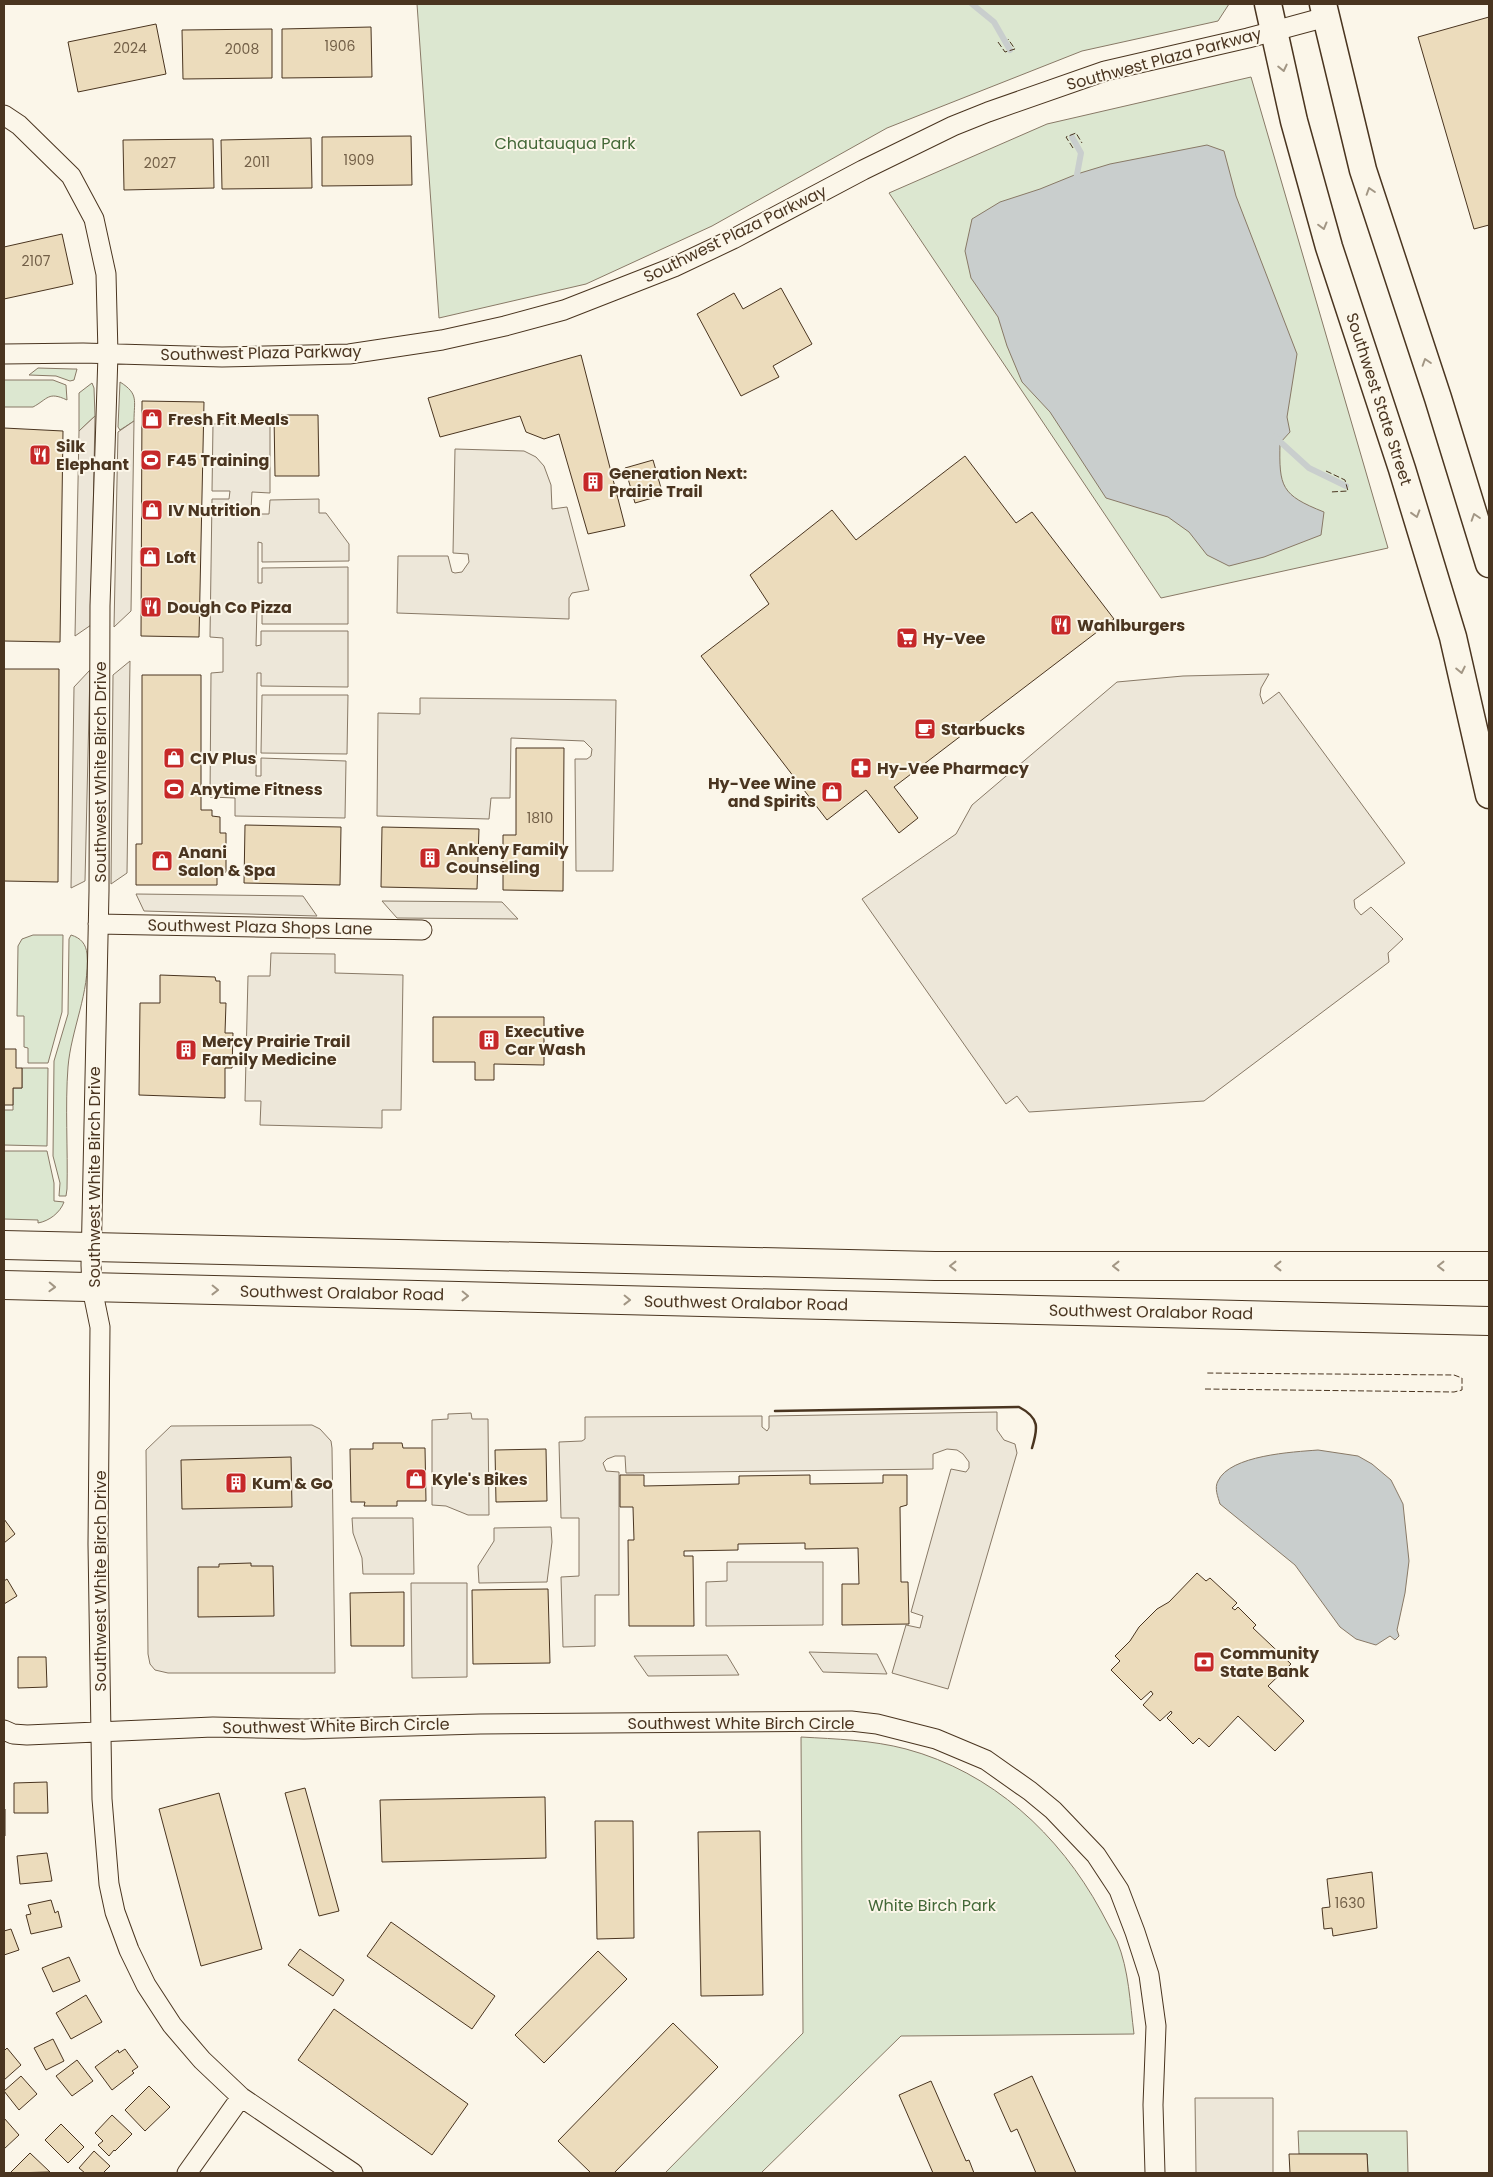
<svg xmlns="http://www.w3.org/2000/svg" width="1493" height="2177" viewBox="0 0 1493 2177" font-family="Poppins,sans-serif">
<rect width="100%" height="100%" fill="#fbf6e9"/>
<path fill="#dce7d0" stroke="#887966" d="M417,4h812l-11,17 -136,30 -195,77 -175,98 -126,58 -147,34z
M1251,77l137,471 -227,50 -272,-405 158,-69z
M38,368l35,1h4l-3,11 -4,1 -14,-5 -27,-1z
M4,380h49l13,5 1,15c-19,-9 -19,-1 -34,7h-29z
M120,382c19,12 14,18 14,39l-14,9 -2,-3z
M92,383l2,5 1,28 -16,15v-38z
M33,935h30l-1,77 -14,51h-20v-15l-4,-1v-31h-7l1,-70 4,-7z
M71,935c10,3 15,9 16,19 3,38 -16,76 -19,113 -3,39 0,82 -1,122l-1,7h-7l1,-13 -7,-27 1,-95 14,-47 1,-75z
M22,1068h26l-1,78 -43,-1v-35h9v-22h9z
M4,1151h43l7,32v18l10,1c-4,11 -15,19 -26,21v-3l-34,-1z
M801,1737c35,2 71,3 105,12 86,23 153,85 195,162 5,10 11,20 16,30 12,29 13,62 17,93l-233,2 -140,137h-96l138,-140z
M1298,2131h109l1,42h-40l-1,-19h-68z"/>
<path fill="#ede7d9" stroke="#887966" d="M95,416l-4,209 -16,11 4,-205z
M134,421l-3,190 -17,16 4,-195z
M270,423v70l-18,-1 -1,17 5,5h13l1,-14 49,-1v14h7l23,31v17l-87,1v-19l-4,-1v41h4v-15l86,-1v57h-86v-16l-5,-1 -1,39 5,-1v-14h87v56l-87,-1v-13h-4l-1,103h5v-18l85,3 -1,57 -110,-2v-18l-25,-1 1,-124 12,-1v-34l-13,-1 2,-138h17l1,-8h-18l1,-67z
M455,449l69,2 12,6 8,9 7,19 1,24 15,-2 22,83 -17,3 -3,5v21l-172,-6 1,-57h50l4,16 3,1 7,-1 7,-10 -1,-8 -15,-1z
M130,661l-3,212 -16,11 2,-209z
M90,670l-5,211 -14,7 3,-201z
M1269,674l-8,14 -1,7 3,9 16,-12 126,171 -51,37 1,8 6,7 10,-8 32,32 -15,14 1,9 -185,139 -175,11 -12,-16 -11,8 -144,-205 94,-65 16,-29 145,-123 66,-6z
M262,695h86l-1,59 -86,-1z
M420,698l196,2 -3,171h-37l-1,-112h12l4,-3 1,-7 -8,-8 -73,-3 -1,60h-19l-2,21 -112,-3 1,-103 42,1z
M136,894l167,2 14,20 -173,-5z
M382,901l120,1 16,17 -121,-1z
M271,953l64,1v19l68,2 -2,135h-19v18l-122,-3 1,-24h-16l3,-125h22z
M997,1412v18l7,10 11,4 2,9 -69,236 -56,-16 14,-48 14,3 3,-12 -12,-4 40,-143 15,3 3,-4v-6l-6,-8 -6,-4 -10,-1 -14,5v15l-307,4 -1,-17h-10l-8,3 -4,4 3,8 13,1v123h-24v51l-32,1 -2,-70 18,-1v-58h-18l-2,-76 23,-1 3,-2v-22l177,-1v11l5,4 2,-3v-12z
M471,1413l1,6h16l1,96h-21l-22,-9 -14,-1v-85l16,-1v-5z
M312,1425l8,4 11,12 1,7 3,225h-167l-13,-3 -5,-6 -2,-10 -2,-204 25,-24z
M352,1518h61l1,56h-51l-1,-16 -9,-25z
M551,1527l1,15 -5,40 -68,1 -1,-17 16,-25v-13z
M727,1562h96v63l-117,1v-44l21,-1z
M411,1583h56v94l-55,1z
M809,1652l68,2 10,20 -64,-2z
M727,1655l12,20 -91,1 -14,-20z
M1195,2098h78v75h-77z"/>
<path fill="#c9cecd" stroke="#887966" d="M1207,145l17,6 12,45 61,158 -10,63 3,15 -10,11c-1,44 1,52 44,69l-3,23 -57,22 -35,9 -22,-11 -18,-23 -21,-15 -62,-19 -56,-86 -28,-30 -15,-36 -9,-29 -27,-39 -6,-27 7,-32 28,-17 40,-13 37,-15 33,-10z
M1318,1450l40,6 14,8 19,16 12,24 6,57 -4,32 -8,37 2,6 -4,4 -5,-4 -14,9 -20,-6 -16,-12 -45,-62 -75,-61c-2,-7 -6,-16 -2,-23 12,-26 75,-29 100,-31z"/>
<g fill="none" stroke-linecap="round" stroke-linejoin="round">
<path stroke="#c9cecd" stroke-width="6" d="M972,4l22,18 16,28
M1072,137l9,16 -5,27
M1275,437l34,31 37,18"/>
</g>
<path fill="#ecdcbc" stroke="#4a3520" d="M1489,17v208l-15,4 -56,-192z
M156,24l10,50 -88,18 -10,-50z
M371,27l1,50 -90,1v-49z
M272,29v49l-89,1 -1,-49z
M411,136l1,49 -90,1v-49z
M311,138l1,50 -90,1 -1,-49z
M213,139l1,49 -90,2 -1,-50z
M62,234l11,50 -69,15v-52z
M781,288l31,56 -39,22 6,11 -38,19 -44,-82 37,-21 9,16z
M581,355l44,171 -37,8 -29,-100 -15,5 -18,-7 -6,-16 -80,21 -12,-39z
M142,401l62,1 -5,235 -58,-1z
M274,415h44l1,61h-44z
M4,428l59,3 -3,211 -56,-1z
M965,456l51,67 16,-11 82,107 -220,168 24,31 -19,15 -33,-43 -39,30 -126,-164 68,-52 -19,-29 82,-65 24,30z
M653,460l10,35 -28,8 -10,-35z
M4,669h55l-1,213 -54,-1z
M142,675h59v135h11v6l8,1v16h6v39l-9,2v11h-81v-41h6z
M516,748h48l-1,143 -60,-1v-55h13z
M245,825l96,2 -1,58 -96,-2z
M382,827l97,2 -2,60 -96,-2z
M160,975l55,2 1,4h4v22h6l-1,30h8l-1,35h-7v30l-86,-3 1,-92h20z
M433,1017h111v48l-50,-1v16h-19v-18h-42z
M4,1049h12v19h6v20h-9v17h-9z
M373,1443h29l1,5h22l1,53h-29v5h-33l1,-4h-14l-1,-53h23z
M546,1449l1,52 -51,1 -1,-52z
M291,1457l1,50 -110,2 -1,-49z
M620,1475h24v11l95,-2v-8l71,-1v9l73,-1v-8h24v30l-7,2 1,75h7l1,42 -67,1v-41h17l-1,-36 -53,1v-6l-67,1v6l-54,1v5h9l1,70h-65l-1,-86h6l-1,-33h-13z
M4,1519l11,15 -11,9z
M251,1563v3h22l1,50 -76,1v-50h21v-3z
M1197,1573l9,8 4,-3 27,25 -5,5 3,2 3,-3 18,18 -3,3 38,36 -23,22 36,35 -29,30 -37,-35 -29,31 -10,-9 -6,6 -26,-26 5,-5 -1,-2 -11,10 -17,-16 10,-11 -2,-3 -10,9 -30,-30 9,-9 -5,-5 15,-15 9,-14 18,-18 12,-7z
M7,1579l10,17 -13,8v-23z
M548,1589l2,74 -77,1 -1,-74z
M404,1592v54h-53l-1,-53z
M18,1657h28l1,30 -29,1z
M47,1782l1,31h-34v-30z
M305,1788l34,123 -20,5 -34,-123z
M219,1793l43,156 -61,17 -42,-157z
M545,1797l1,61 -164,4 -2,-62z
M4,1809h1v27h-1z
M595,1821h38l1,117 -37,1z
M760,1831l3,164 -62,1 -3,-164z
M47,1853l5,28 -32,3 -3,-28z
M1372,1872l5,56 -44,8 -1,-8 -8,1 -2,-21 8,-1 -3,-28z
M51,1900l4,13 3,-2 4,16 -31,7 -5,-19 5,-1 -3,-9z
M391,1922l104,74 -23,33 -105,-73z
M11,1929l8,21 -15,5v-24z
M300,1949l44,31 -11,16 -45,-31z
M598,1951l29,28 -83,84 -29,-28z
M69,1957l11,24 -27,11 -11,-24z
M86,1995l16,27 -31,17 -15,-26z
M334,2009l134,95 -36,51 -134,-95z
M673,2023l45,44 -104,106h-23l-33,-32z
M53,2039l11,22 -18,9 -12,-22z
M7,2048l14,17 -17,15v-29z
M125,2049l13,18 -6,4 2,2 -22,17 -17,-23 23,-17 1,3z
M77,2060l16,21 -21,15 -16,-20z
M21,2076l16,18 -18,16 -15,-19z
M1032,2076l44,97h-40l-19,-44 -6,3 -17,-38z
M931,2081l35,80 3,-1 5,13h-41l-34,-78z
M149,2086l21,21 -25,24 -20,-21z
M112,2115l20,19 -17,17 -1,-1 -5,6 -11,-11 5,-4 -8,-8z
M4,2118l15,17 -15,14z
M61,2124l23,23 -16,16 -23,-23z
M94,2151l16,15 -7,7h-18l-6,-5z
M30,2153l20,19 -40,1z
M1289,2154h78l1,19h-78z"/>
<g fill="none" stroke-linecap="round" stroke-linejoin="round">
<g stroke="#4a3520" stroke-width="21">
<path id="street" d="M4,115l15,10 52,51 23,43 12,55 2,80 -8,252 -1,285 -8,374 1,23 8,39 -2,217 4,255 7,85 6,28 14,38 17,35 26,40 30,35 39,37 112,76
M4,354l79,-1 139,4 127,-3 93,-14 63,-14 59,-16 110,-43 59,-28 130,-69 90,-44 35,-14 117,-41 143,-33 78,-21
M98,924l324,6
M4,1730l9,4 14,1 186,-8 91,2 176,-5 371,-3 26,3 59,15 50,21 44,31 23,19 43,45 23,35 16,42 14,43 7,51 -3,79 2,68
M187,2173l54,-76"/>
</g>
<g stroke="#4a3520" stroke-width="29">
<path id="secondary" d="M1268,4l26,117 35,126 73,222 51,168 36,158
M1323,4l40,166 75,228 51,166"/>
</g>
<g stroke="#4a3520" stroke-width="30">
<path id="primary" d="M4,1245l931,21h554
M4,1285l1485,36"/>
</g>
<use href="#street" stroke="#fbf6e9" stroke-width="19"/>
<use href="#secondary" stroke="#fbf6e9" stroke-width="26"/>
<use href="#primary" stroke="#fbf6e9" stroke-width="28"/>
<path stroke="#4a3520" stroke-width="1" stroke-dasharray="6 2.5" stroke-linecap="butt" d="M998,42l7,10 10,-3 -7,-10
M1073,148l-7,-11 10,-4 6,10
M1326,471l19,9 3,11 -18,1
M1205,1389l249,3 8,-2v-12l-8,-3 -249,-2"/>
<path stroke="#4a3520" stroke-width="2.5" d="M775,1411l244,-4c21,11 19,21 13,41"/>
</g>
<defs><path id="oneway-chevron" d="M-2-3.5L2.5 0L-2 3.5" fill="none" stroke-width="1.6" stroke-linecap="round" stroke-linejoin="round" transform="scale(1.25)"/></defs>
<g stroke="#a29684">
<use href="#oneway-chevron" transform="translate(1283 68) rotate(77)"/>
<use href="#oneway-chevron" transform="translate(1370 191) rotate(-108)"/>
<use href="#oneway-chevron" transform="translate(1323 226) rotate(75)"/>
<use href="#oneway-chevron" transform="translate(1426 362) rotate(-108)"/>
<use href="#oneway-chevron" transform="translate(1416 514) rotate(73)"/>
<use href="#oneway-chevron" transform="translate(1475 517) rotate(-108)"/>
<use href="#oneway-chevron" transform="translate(1461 670) rotate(78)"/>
<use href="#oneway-chevron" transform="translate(953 1266) rotate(-180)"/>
<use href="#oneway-chevron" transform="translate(1116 1266) rotate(-180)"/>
<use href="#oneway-chevron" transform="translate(1278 1266) rotate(-180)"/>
<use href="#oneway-chevron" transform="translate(1441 1266) rotate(-180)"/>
<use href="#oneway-chevron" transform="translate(52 1287) rotate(2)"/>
<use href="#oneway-chevron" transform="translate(215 1290) rotate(1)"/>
<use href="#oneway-chevron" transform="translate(465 1296) rotate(1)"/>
<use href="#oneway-chevron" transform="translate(627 1300) rotate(1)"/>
</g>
<defs>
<g id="shop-square" transform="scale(1.125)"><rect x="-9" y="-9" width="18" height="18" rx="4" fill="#c62828" stroke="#fbf6e9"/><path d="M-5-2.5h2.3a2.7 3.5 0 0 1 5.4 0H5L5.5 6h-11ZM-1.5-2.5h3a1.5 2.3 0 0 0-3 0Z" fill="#fff"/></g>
<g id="restaurant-square" transform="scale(1.125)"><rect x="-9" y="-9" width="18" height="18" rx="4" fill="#c62828" stroke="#fbf6e9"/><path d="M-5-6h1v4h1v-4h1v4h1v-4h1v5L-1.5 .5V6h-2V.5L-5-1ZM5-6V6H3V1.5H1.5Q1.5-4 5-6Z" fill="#fff"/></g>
<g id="stadium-square" transform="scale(1.125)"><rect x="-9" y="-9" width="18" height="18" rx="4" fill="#c62828" stroke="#fbf6e9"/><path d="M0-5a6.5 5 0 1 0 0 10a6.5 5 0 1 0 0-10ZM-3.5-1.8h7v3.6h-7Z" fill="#fff"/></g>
<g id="building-square" transform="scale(1.125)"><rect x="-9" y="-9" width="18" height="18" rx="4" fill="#c62828" stroke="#fbf6e9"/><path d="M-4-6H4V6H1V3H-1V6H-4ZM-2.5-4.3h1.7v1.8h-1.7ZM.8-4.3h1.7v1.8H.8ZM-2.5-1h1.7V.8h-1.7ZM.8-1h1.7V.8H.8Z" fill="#fff"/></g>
<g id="supermarket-square" transform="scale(1.125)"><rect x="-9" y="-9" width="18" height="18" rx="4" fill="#c62828" stroke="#fbf6e9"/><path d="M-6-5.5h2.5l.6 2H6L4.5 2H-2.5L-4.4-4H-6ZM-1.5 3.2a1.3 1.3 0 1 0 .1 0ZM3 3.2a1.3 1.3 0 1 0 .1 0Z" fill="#fff"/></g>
<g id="cafe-square" transform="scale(1.125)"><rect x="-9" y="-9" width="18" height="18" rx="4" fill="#c62828" stroke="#fbf6e9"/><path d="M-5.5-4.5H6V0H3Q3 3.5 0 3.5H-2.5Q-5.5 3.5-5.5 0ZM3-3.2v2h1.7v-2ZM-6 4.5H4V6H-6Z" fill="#fff"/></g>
<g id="pharmacy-square" transform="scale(1.125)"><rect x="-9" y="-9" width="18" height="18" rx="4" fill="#c62828" stroke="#fbf6e9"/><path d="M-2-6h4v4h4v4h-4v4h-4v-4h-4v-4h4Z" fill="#fff"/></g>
<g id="bank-square" transform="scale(1.125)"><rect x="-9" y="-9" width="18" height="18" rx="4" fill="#c62828" stroke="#fbf6e9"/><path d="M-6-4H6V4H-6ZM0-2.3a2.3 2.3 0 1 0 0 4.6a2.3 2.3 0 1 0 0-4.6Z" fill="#fff"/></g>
</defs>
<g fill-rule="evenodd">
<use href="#shop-square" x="152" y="419"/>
<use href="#restaurant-square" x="40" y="455"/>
<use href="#stadium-square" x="151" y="460"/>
<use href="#building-square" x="593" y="482"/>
<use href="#shop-square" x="152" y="510"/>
<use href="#shop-square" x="150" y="557"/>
<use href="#restaurant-square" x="151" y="607"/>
<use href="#restaurant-square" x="1061" y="625"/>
<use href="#supermarket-square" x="907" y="638"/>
<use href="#cafe-square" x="925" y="729"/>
<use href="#shop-square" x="174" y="758"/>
<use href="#pharmacy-square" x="861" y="768"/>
<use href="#stadium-square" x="174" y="789"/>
<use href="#shop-square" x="832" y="792"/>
<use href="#building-square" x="430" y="858"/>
<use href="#shop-square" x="162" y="861"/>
<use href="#building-square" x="489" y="1040"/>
<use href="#building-square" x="186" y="1050"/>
<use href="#shop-square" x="416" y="1479"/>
<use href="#building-square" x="236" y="1483"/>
<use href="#bank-square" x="1204" y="1662"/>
</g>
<g text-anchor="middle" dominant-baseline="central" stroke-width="4" stroke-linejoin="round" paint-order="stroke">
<g font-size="14" fill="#725f47">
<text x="340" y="46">1906</text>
<text x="130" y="48">2024</text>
<text x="242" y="49">2008</text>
<text x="359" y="160">1909</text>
<text x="257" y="162">2011</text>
<text x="160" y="163">2027</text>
<text x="36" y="261">2107</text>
<text x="540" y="818">1810</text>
<text x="1350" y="1903">1630</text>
</g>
<g font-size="16" fill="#4a3520" stroke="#fbf6e9">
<text transform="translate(1164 59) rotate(-15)">Southwest Plaza Parkway</text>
<text transform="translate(735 234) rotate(-26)">Southwest Plaza Parkway</text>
<text transform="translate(261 353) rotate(-1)">Southwest Plaza Parkway</text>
<text transform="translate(1379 399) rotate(72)">Southwest State Street</text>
<text transform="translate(100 772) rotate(-90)">Southwest White Birch Drive</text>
<text transform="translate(260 927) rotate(1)">Southwest Plaza Shops Lane</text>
<text transform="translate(94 1177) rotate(-90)">Southwest White Birch Drive</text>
<text transform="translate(342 1293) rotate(1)">Southwest Oralabor Road</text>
<text transform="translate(746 1303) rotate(1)">Southwest Oralabor Road</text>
<text transform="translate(1151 1312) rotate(1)">Southwest Oralabor Road</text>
<text transform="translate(100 1581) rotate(-90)">Southwest White Birch Drive</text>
<text x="741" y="1723">Southwest White Birch Circle</text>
<text transform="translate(336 1726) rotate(-1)">Southwest White Birch Circle</text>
</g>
<g font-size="16" fill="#436837" stroke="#fbf6e9">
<text x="565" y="143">Chautauqua Park</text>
<text x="932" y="1905">White Birch Park</text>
</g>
<g font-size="16" font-weight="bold" fill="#4a3520" stroke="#fbf6e9" text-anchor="start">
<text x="168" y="419">Fresh Fit Meals</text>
<text x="56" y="446">Silk<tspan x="56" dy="18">Elephant</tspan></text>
<text x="167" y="460">F45 Training</text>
<text x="609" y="473">Generation Next:<tspan x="609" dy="18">Prairie Trail</tspan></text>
<text x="168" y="510">IV Nutrition</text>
<text x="166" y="557">Loft</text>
<text x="167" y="607">Dough Co Pizza</text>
<text x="1077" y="625">Wahlburgers</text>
<text x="923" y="638">Hy-Vee</text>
<text x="941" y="729">Starbucks</text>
<text x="190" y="758">CIV Plus</text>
<text x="877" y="768">Hy-Vee Pharmacy</text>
<text x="816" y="783" text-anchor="end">Hy-Vee Wine<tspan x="816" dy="18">and Spirits</tspan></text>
<text x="190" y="789">Anytime Fitness</text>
<text x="446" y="849">Ankeny Family<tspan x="446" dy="18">Counseling</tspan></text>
<text x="178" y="852">Anani<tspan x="178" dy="18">Salon &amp; Spa</tspan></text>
<text x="505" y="1031">Executive<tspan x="505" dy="18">Car Wash</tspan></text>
<text x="202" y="1041">Mercy Prairie Trail<tspan x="202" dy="18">Family Medicine</tspan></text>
<text x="432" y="1479">Kyle's Bikes</text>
<text x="252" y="1483">Kum &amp; Go</text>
<text x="1220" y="1653">Community<tspan x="1220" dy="18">State Bank</tspan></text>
</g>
</g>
<rect width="1493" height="2177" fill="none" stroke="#4a3520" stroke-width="10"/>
</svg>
